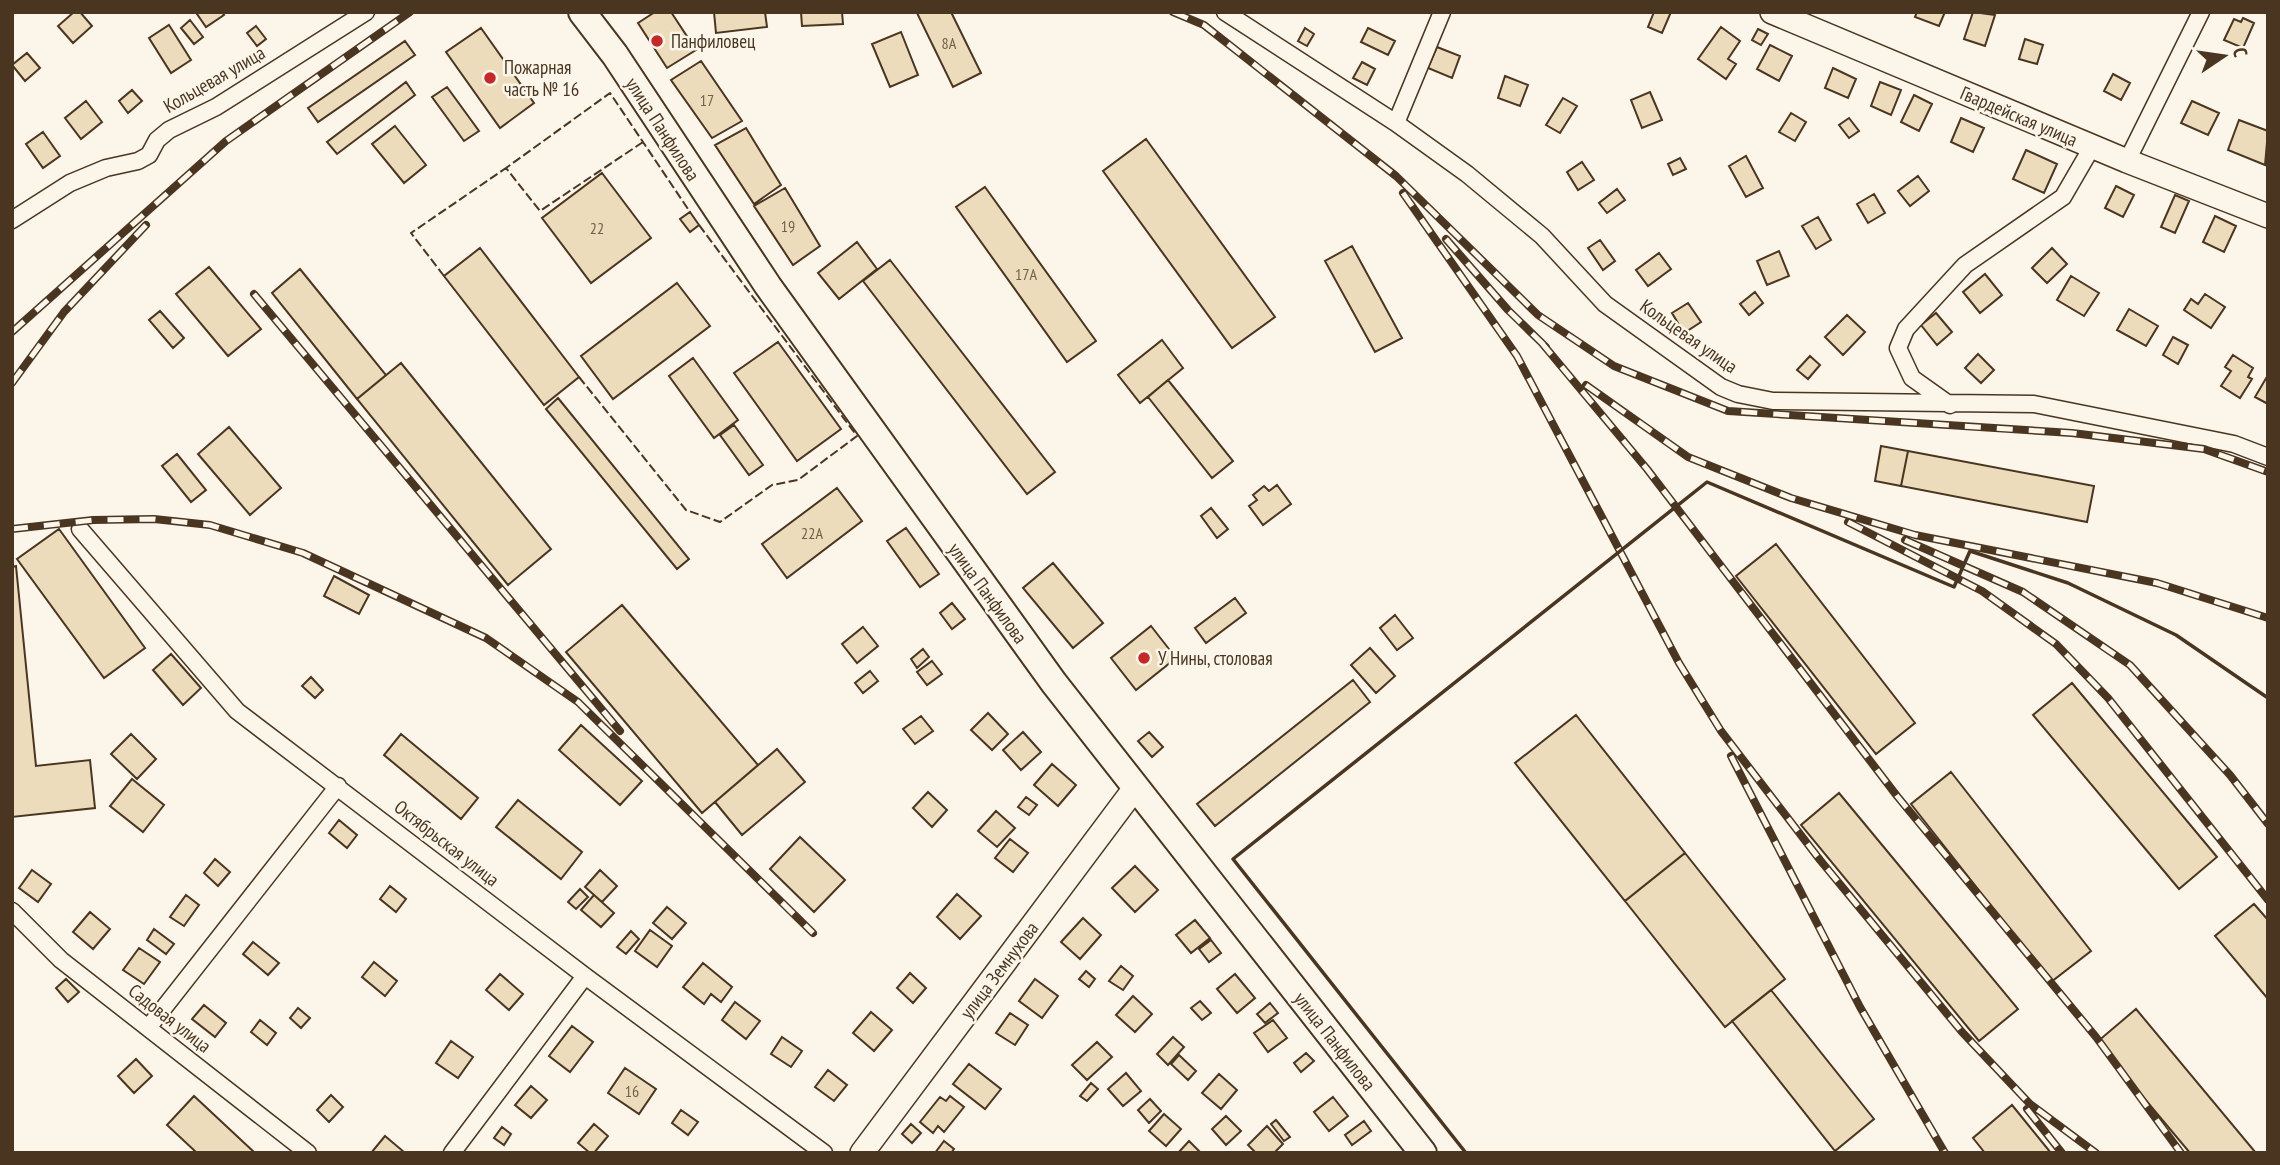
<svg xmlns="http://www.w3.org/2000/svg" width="2280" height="1165" viewBox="0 0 2280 1165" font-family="'PT Sans Narrow',sans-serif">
<rect width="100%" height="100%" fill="#fbf6e9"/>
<path fill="#ecdcbc" stroke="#4a3520" stroke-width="2" d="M74,12h6l12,14 -19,17 -15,-17z
M200,12h22l2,3 -18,12 -9,-13z
M655,12h16l25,38 -29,18 -29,-45z
M714,12h51l2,15 -51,6z
M801,12h41l1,12 -41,2z
M951,12l30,61 -28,14 -36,-74z
M1654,12h17l-9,21 -14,-6z
M1917,12h28l-6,14 -24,-9z
M1973,12l22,3 -10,31 -21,-7z
M2243,18l11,5 -11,25 -19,-8 10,-21 7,3z
M190,20l13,17 -9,7 -13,-16z
M169,25l22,35 -20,13 -22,-35z
M256,26l10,13 -9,7 -10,-13z
M1721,27l19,14 -12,18 8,5 -10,15 -28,-20z
M481,28l53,75 -34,25 -54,-76z
M1305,28l9,6 -7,12 -9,-5z
M1368,28l27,13 -7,14 -27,-13z
M1758,29l10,5 -7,11 -9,-5z
M901,32l17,43 -28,12 -18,-43z
M2025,39l18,6 -6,19 -18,-5z
M405,41l10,14 -97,67 -10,-14z
M1770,45l22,11 -13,25 -22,-12z
M1437,47l23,9 -8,22 -24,-10z
M27,53l13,15 -15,13 -13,-16z
M701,61l41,60 -30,17 -41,-58z
M1362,62l13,7 -8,16 -14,-7z
M1833,68l23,11 -8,19 -23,-10z
M2113,74l17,9 -9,17 -17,-9z
M1505,76l23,9 -8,21 -22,-8z
M406,82l9,13 -78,59 -10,-12z
M1880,82l21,8 -10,25 -20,-9z
M447,87l32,44 -15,10 -32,-44z
M132,90l10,11 -14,12 -9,-12z
M1650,92l12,28 -20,8 -11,-28z
M1914,95l18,9 -13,27 -18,-9z
M1563,98l14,8 -17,27 -14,-8z
M86,101l16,21 -21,17 -16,-21z
M2192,101l27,12 -11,22 -27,-12z
M1791,113l15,9 -11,19 -16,-9z
M1849,118l10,13 -10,7 -10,-13z
M1961,118l23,10 -11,24 -22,-10z
M2239,120l29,11 -3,34 -37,-15z
M395,126l31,39 -22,18 -32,-39z
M746,128l35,57 -27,19 -39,-59z
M43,132l17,24 -17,12 -17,-24z
M1146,139l129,178 -43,31 -129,-177z
M2026,150l31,14 -13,29 -31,-14z
M1746,156l17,32 -17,9 -17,-31z
M1680,158l6,11 -13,6 -5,-11z
M1582,162l12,18 -16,10 -11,-18z
M602,173l49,65 -60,45 -49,-65z
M1918,176l11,15 -19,15 -12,-15z
M2116,186l18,9 -11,22 -18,-9z
M985,187l111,154 -29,21 -111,-155z
M785,188l35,58 -27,19 -39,-59z
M1617,189l8,11 -18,13 -8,-10z
M1874,194l11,19 -17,10 -11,-19z
M2175,195l14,6 -14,32 -14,-6z
M690,212l9,13 -9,7 -10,-13z
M2215,216l21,10 -12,26 -21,-10z
M1818,217l13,23 -15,9 -14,-23z
M1600,240l15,21 -12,9 -15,-22z
M857,242l20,27 -38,30 -21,-26z
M1352,246l50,92 -27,14 -50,-91z
M480,248l99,129 -35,28 -100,-129z
M2052,248l15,16 -20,19 -15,-15z
M1779,251l10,25 -22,9 -10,-24z
M1659,253l12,16 -23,17 -12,-16z
M890,260l165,212 -28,22 -164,-213z
M209,267l52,62 -33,27 -52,-62z
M300,269l86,106 -29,24 -85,-106z
M1985,274l17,21 -22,18 -17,-21z
M2071,276l28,17 -15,23 -27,-16z
M677,283l33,43 -97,73 -32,-43z
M1755,292l8,11 -14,12 -9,-11z
M2205,294l20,13 -14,21 -27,-18 7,-11 7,5z
M1688,303l13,19 -17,11 -12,-20z
M2129,309l29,17 -12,20 -29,-16z
M160,311l24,27 -11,10 -24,-28z
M1936,313l16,19 -15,13 -16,-20z
M1847,315l18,17 -22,23 -18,-18z
M2173,337l15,8 -10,19 -15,-9z
M1162,340l21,28 -43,35 -22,-28z
M778,342l63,87 -44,32 -63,-88z
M1978,354l16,16 -13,13 -16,-15z
M2233,355l20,13 -5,9 4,2 -12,19 -19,-12 10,-15 -6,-4z
M1810,356l10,9 -12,14 -11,-9z
M693,358l45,62 -24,18 -45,-62z
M401,363l150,186 -43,36 -151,-186z
M2268,375v29l-13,-7z
M1168,380l65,81 -21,17 -64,-81z
M558,398l131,161 -12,10 -131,-160z
M734,425l29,40 -14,10 -29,-40z
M229,427l52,61 -31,27 -52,-61z
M1881,446l27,5 -7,35 -26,-5z
M1908,451l186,35 -7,36 -186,-36z
M177,454l29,36 -15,12 -29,-36z
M1277,485l14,19 -28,21 -14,-19 8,-6 -4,-5 11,-9 5,5z
M837,488l25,33 -75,57 -25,-34z
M1211,508l17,21 -11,9 -16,-22z
M906,528l33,46 -19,13 -33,-46z
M59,529l86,119 -41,30 -87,-119z
M1776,544l139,179 -39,31 -140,-178z
M1053,563l50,60 -30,25 -50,-60z
M16,566l20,200 54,-6 5,48 -83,9v-250z
M334,576l35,19 -10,19 -35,-18z
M1235,598l11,15 -40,30 -11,-15z
M952,603l13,16 -13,10 -12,-16z
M622,605l136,160 -56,48 -136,-161z
M1395,615l18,23 -16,12 -17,-22z
M1151,626l25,32 -40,32 -25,-32z
M863,627l15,19 -21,17 -15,-19z
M1370,648l25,28 -19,17 -25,-28z
M923,649l6,8 -12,11 -6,-9z
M171,654l30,34 -18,17 -30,-35z
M932,661l10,13 -15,11 -10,-13z
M870,671l8,10 -15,12 -8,-10z
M311,677l12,13 -8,8 -13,-12z
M1353,680l17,22 -155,124 -18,-22z
M2072,683l145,174 -38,32 -146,-174z
M988,713l20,21 -16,16 -21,-20z
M1576,715l109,138 -60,48 -110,-138z
M921,716l12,15 -18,13 -12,-15z
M581,725l61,56 -22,24 -61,-55z
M1023,732l18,20 -20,18 -18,-20z
M1149,732l14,15 -11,10 -14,-16z
M131,734l25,25 -19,20 -26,-25z
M401,734l77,64 -17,21 -77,-64z
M777,749l28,33 -63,53 -27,-33z
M1052,764l24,21 -18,21 -24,-21z
M1951,772l140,179 -40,31 -140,-178z
M132,779l32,26 -21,27 -33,-26z
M928,792l19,18 -15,17 -19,-19z
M1839,793l179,216 -39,32 -178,-216z
M1026,797l11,8 -8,10 -11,-8z
M518,800l64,52 -21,27 -65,-52z
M996,811l19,17 -18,19 -19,-16z
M339,820l18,15 -10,13 -18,-15z
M800,837l45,43 -31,32 -44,-43z
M1010,839l18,14 -15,19 -18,-14z
M1685,853l100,126 -60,48 -100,-126z
M215,859l15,13 -12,14 -14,-13z
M1135,866l23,24 -23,22 -23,-24z
M32,870l19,14 -13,18 -19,-14z
M600,870l17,16 -15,16 -17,-15z
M390,886l16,13 -10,13 -16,-13z
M580,889l8,8 -12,12 -8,-7z
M957,894l24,22 -21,23 -23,-22z
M186,895l13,10 -15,21 -14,-9z
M594,895l20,18 -13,14 -20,-17z
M2254,904l14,16v79l-53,-63z
M667,907l19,16 -14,16 -19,-16z
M90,912l20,17 -17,20 -20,-17z
M1083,918l18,17 -21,24 -19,-17z
M1195,920l15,18 -19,15 -15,-18z
M154,929l20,15 -8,10 -19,-14z
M650,930l22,16 -15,21 -22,-16z
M631,931l8,8 -13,15 -9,-7z
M1211,940l10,13 -12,9 -10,-13z
M253,942l26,21 -11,12 -25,-21z
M139,948l21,14 -16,22 -21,-14z
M374,962l23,19 -12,15 -23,-19z
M703,963l29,24 -11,15 -10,-8 -7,10 -21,-17z
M1121,966l12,10 -10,14 -14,-9z
M1086,971l9,8 -6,8 -10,-8z
M910,973l16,15 -13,15 -16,-15z
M500,974l23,20 -14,16 -23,-20z
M1235,974l20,24 -18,15 -20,-24z
M66,979l13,13 -11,10 -12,-14z
M1035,979l23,17 -16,22 -23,-17z
M1771,990l103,129 -39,32 -103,-130z
M1133,996l19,18 -17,18 -19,-17z
M1200,1001l11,12 -9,7 -11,-12z
M735,1002l25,19 -14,18 -24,-19z
M1270,1003l8,10 -13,10 -8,-9z
M204,1005l22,18 -11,14 -23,-18z
M298,1008l12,10 -9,10 -11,-10z
M2136,1009l120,144h-66l-93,-111z
M871,1012l21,18 -18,21 -21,-18z
M1010,1013l18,12 -13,20 -19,-12z
M260,1020l16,13 -9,12 -16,-13z
M1273,1020l14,18 -19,14 -14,-19z
M572,1026l21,16 -23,30 -21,-16z
M782,1037l20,14 -11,16 -20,-13z
M1173,1037l11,10 -16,18 -11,-11z
M451,1041l22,16 -15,21 -22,-15z
M1097,1042l15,15 -25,23 -15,-15z
M1306,1053l8,8 -13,11 -7,-9z
M1179,1055l17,16 -8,9 -17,-16z
M136,1059l16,17 -18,17 -16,-17z
M969,1064l32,25 -16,20 -32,-25z
M625,1068l31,21 -17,25 -31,-21z
M828,1070l19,15 -13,16 -19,-14z
M1126,1073l15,18 -18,15 -15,-17z
M1219,1074l18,16 -16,19 -19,-16z
M1091,1083l7,6 -11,12 -7,-5z
M531,1086l16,14 -16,18 -16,-13z
M331,1095l12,12 -14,15 -12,-12z
M194,1096l61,57h-58l-30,-28z
M950,1096l14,11 -20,25 -6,-6 -5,7 -13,-11 20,-25 6,4z
M1333,1097l15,19 -19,15 -15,-19z
M1150,1099l11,12 -12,12 -11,-13z
M2012,1105l39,48h-66l-12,-15z
M681,1110l17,12 -10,13 -16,-12z
M1164,1114l17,15 -15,17 -17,-15z
M1226,1116l15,15 -15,14 -14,-16z
M1276,1120l14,17 -6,4 -13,-17z
M1364,1121l7,10 -19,14 -7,-10z
M594,1124l14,12 -14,17h-4l-12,-10z
M911,1124l10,9 -9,10 -10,-9z
M1267,1126l16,18 -9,9h-18l-8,-8z
M502,1127l9,7 -7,11 -10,-7z
M385,1136l19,16 -1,1h-32z
M944,1141l10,8 -3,4h-16z
M1189,1141l12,12h-23z"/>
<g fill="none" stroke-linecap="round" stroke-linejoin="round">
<g stroke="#4a3520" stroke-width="19">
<path id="street" d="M1225,12l171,111 71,51 75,62 63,68 116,83 17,7 35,7 261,3 200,40 34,13
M1396,123l46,-111
M2127,161l74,-149
M12,220l58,-37 36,-15 32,-7 11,-6 8,-15 12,-10 47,-23 150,-95
M1950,405l-38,-27 -14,-30 8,-19 59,-64 98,-68 29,-50
M80,529l157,182 348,265 239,177
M12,911l49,49 247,193
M148,1028l190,-242
M452,1153l133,-177"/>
</g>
<g stroke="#4a3520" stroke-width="26">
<path id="secondary" d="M1772,12l355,149 141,55
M862,1153l273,-365"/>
</g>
<g stroke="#4a3520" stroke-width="30">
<path id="primary" d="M582,12l33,43 153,231 286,397 369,470"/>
</g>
<use href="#street" stroke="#fbf6e9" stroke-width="16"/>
<use href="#secondary" stroke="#fbf6e9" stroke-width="23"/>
<use href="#primary" stroke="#fbf6e9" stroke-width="26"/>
<g stroke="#4a3520" stroke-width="8">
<path id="rail" d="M1173,12l31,13 192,151 142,139 76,51 114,45 344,22 132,16 64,23
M1403,193l114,163 162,307 42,68 99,129 142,172 68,72 66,49
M1446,239l62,71 38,37
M254,294l366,437
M12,332l214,-191 184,-129
M1541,342l106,127 250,327 199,241 85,116
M12,383l52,-71 82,-87
M1586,385l102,72 103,41 124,37 242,48 111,35
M1848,522l134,69 74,53 52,54 160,202
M12,529l81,-9 61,-1 56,6 93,28 183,85 92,64 235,231
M1905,540l118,52 107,73 100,110 38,49
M1731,756l129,251 85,146
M2027,1109l35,44"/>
</g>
<use href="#rail" stroke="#fbf6e9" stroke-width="5" stroke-dasharray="16" stroke-linecap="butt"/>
<path stroke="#4a3520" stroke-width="2" stroke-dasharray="9 3.5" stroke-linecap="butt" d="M643,142l-103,69 -34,-43 104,-75 80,119
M444,276l-33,-43 95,-65
M579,377l107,133 34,12 52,-37 26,-5 59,-44 -158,-211"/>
<path stroke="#4a3520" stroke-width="3.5" d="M1466,1153l-233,-294 474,-377 247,105 16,-36 98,32 108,52 92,63"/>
</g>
<g fill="#c62828" stroke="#fbf6e9" stroke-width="2.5">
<circle cx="657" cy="41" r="7"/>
<circle cx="490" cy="78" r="7"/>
<circle cx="1144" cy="658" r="7"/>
</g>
<g text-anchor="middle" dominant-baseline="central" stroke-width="5" stroke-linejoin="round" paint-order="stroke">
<g font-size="16" fill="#725f47">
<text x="949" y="43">8А</text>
<text x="707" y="100">17</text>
<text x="788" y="226">19</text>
<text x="597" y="228">22</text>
<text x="1026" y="274">17А</text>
<text x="812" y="533">22А</text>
<text x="632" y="1091">16</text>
</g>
<g font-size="19" fill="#4a3520" stroke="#fbf6e9" text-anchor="start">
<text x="671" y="41">Панфиловец</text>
<text x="504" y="67">Пожарная<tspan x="504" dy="22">часть № 16</tspan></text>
<text x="1158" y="658">У Нины, столовая</text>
</g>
<g font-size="19" fill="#4a3520" stroke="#fbf6e9">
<text transform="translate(214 79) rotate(-30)">Кольцевая улица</text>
<text transform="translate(2019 116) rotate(23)">Гвардейская улица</text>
<text transform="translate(663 129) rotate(57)">улица Панфилова</text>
<text transform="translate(1689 336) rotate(35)">Кольцевая улица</text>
<text transform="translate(988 593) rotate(54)">улица Панфилова</text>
<text transform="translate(447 843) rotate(38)">Октябрьская улица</text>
<text transform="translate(999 970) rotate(-53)">улица Земнухова</text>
<text transform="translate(170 1018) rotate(38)">Садовая улица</text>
<text transform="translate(1335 1041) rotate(52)">улица Панфилова</text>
</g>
</g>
<rect width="2280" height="1165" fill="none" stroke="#4a3520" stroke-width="28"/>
<g transform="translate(2224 56) rotate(77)" stroke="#fbf6e9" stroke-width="5" paint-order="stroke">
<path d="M0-5L12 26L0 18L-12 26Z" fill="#4a3520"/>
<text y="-10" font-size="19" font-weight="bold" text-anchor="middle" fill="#4a3520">С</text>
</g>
</svg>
